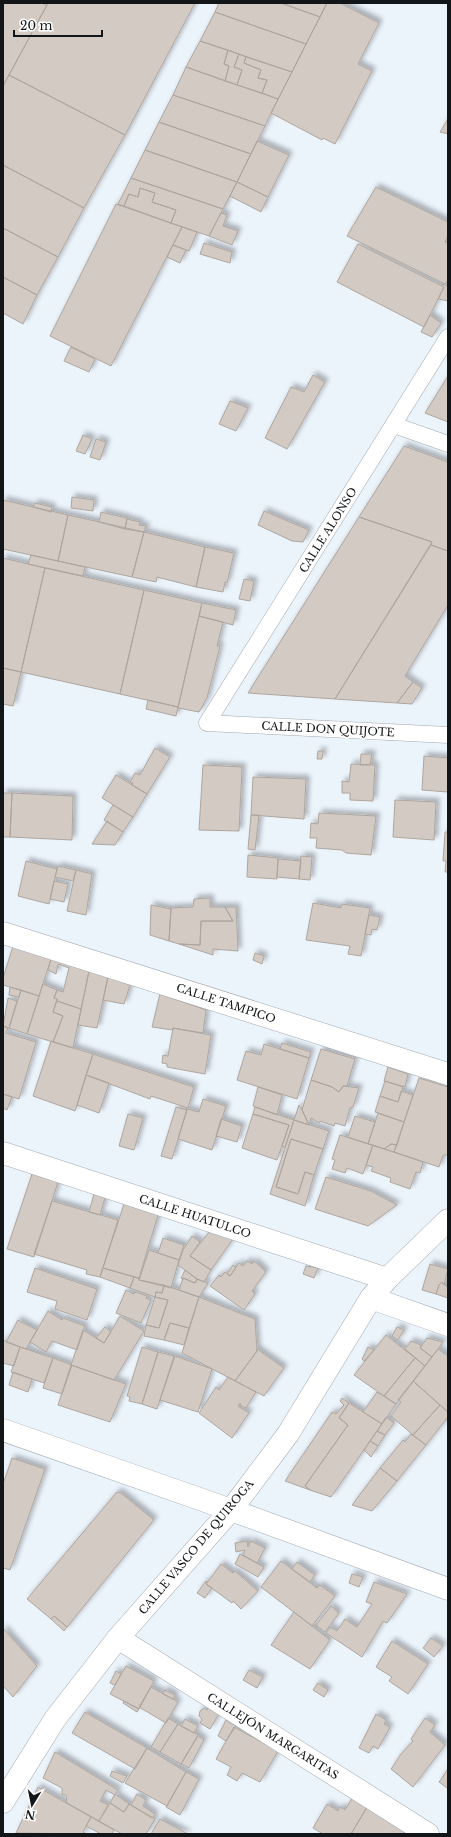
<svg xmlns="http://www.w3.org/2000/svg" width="451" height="1837" viewBox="0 0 451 1837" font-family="'Libre Baskerville',serif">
<defs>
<filter id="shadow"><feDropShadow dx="3.5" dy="-3.5" stdDeviation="2" flood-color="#0004"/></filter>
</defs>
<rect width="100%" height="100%" fill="#ebf3fb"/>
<path fill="#d3cbc3" stroke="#aea69e" filter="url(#shadow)" d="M3,3h38l6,2 -44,81z
M48,3h147l-70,132 -116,-60z
M219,3h62l39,14 -14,27 -91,-32z
M281,3h46l-7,14z
M327,3h13l39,20 -21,41 14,7 -37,73 -12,-6 -1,2 -51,-27z
M215,12l91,32 -14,28 -92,-31z
M200,41l28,9 -4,14 5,2 -4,15 -39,-14z
M228,50l11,4 -5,13 8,3 -5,15 -12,-4 4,-15 -5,-2z
M239,54l7,3 -2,6 17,7 -3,8 9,2 -5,13 -25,-8 5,-15 -8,-3z
M246,57l46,15 -14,27 -16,-6 5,-13 -9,-2 3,-8 -17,-7z
M186,67l92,32 -13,27 -92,-31z
M9,75l116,60 -41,73 -81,-43v-79z
M173,95l92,31 -14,28 -92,-32z
M448,119v15l-8,-2z
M159,122l92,32 -14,28 -92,-32z
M257,141l32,14 -21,42 -31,-15z
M145,150l92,32 -14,27 -92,-31z
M3,165l81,43 -26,49 -55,-29z
M131,178l92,31 -14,27 -38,-13 5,-13 -24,-8 3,-9 -15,-5 -2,9 -9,-3 -5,12 -6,-2z
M237,182l31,15 -7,15 -31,-16z
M376,187l72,35v14l-3,6 3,1v37l-3,4 -98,-48z
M140,188l15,5 -3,9 24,8 -5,13 -47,-17 5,-12 9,3z
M116,204l66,23 -71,139 -61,-30z
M221,213l6,2 -4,11 15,5 -6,14 -23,-9z
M182,227l15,5 -8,19 -16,-6z
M3,228l55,29 -21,38 -34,-18z
M204,243l28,9 -2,11 -30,-9z
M358,244l86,43 -20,40 -87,-45z
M173,245l13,5 -6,13 -13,-6z
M3,277l34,18 -14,29 -20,-11z
M443,284l5,2v15l-10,-2 6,-12 -2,-1z
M430,315l11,8 -9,14 -11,-5z
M71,347l24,12 -6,13 -25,-11z
M313,375l12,7 -38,67 -22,-11 26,-51 13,5z
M448,376v46l-23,-9z
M230,401l18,7 -12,23 -17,-7z
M83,435l9,4 -7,15 -9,-3z
M96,439l10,3 -6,18 -10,-3z
M404,446l44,16v89l-17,-6 1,-3 -73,-25z
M72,497l22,3 -1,11 -22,-3z
M3,500l65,15 -10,46 -55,-12z
M35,503l17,4 -1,5 -18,-5z
M264,511l45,19 -6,12 -11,-1 -34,-16z
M101,512l26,6 -2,11 -26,-7z
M68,515l76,17 -12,45 -74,-16z
M359,517l73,25 -97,157 -87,-6z
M127,519l13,3 -1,3 7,1 -2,6 -19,-3z
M144,532l61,15 -9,40 -39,-10 -1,5 -24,-5z
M431,545l17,6v54l-43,71 8,6 -16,21 -62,-4z
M205,547l29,6 -7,30 -2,-1 -2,10 -27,-5z
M31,555l54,12 -2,9 -55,-12z
M3,558l42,10 -24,104 -18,-4z
M45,568l99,22 -24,104 -99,-22z
M244,579l10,2 -4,20 -11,-2z
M144,590l58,13 -24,104 -58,-13z
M202,603l34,7 -3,15 -34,-9z
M199,616l24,6 -6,24h3l-13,52 -8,14 -21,-4z
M3,668l18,4 -8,34 -10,-2z
M413,682l9,6 -10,16 -15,-1z
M148,700l30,7 -2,9 -30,-7z
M155,748l15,9 -23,37 -15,-9 1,-2 -3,-1 5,-9 5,2z
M318,751h5l-1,8h-5z
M361,754h11l-2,11h-10z
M424,756l24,2v34l-26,-2z
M351,764l24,1 -2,36 -23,-1v-7h-8v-12l7,1z
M203,765l39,2 -3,64 -40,-1z
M116,775l31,19 -14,23 -31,-19z
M253,777l53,2 -2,40 -53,-4z
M3,793h9l-2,44h-7z
M12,793l61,3 -1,44 -62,-3z
M395,800l41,2 -2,38 -41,-3z
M113,805l20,12 -10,15 -19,-12z
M319,813l57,3 -5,39 -25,-2 -4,-3 -26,-2 1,-10h-7l1,-15 7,1z
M251,815h8l-4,35 -7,-1z
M107,821l16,11 -8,13 -23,-1z
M445,832h3v40h-3l1,-11h-3z
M248,855l30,3 -1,21 -30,-2z
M301,856l11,1 -2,23 -11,-1z
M278,859l23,2 -2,18 -22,-2z
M26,861l31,8 -8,35 -31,-8z
M58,866l18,4 -3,11 -18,-4z
M76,870l16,4 -6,41 -19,-4z
M54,881l14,3 -4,18 -14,-3z
M210,898v9h15l8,14h-32l-1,24 -21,-1 -10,-3 2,-33 22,-1 1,-8z
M313,903l28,5 1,-4 28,4 -9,48 -13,-2 2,-8 -44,-6z
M151,905l20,4 -2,32 -19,-6z
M225,907h11l2,44 -25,-2v6l-34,-11 21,1 1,-24h32z
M369,915l11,2 -3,13 -5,-1 -1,6 -6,-1z
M13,946l38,13 -12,37 -36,-11v-7z
M255,953l9,3 -2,8 -9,-4z
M51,959l38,12 -8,38 -24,-8v-2l-3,-1 3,-8 6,2 6,-24 -11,-4 -2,10 -8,-4z
M89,971l19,6 -11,51 -19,-3z
M108,977l22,8 -6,19 -21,-4z
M43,984l14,6 -3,8 3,1 -4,13 10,4 -10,26 -26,-8z
M10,987l11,3 -2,7 -10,-2z
M21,990l18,6 -12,38 -18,-6z
M160,994l46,16 -3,23 -30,-5v2l-21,-3z
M8,998l9,3 -8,27 -6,-2z
M57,1001l24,8 -8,39 -20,-6 10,-26 -10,-4z
M3,1026l5,2 -2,5 30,9 -17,57 -16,-5z
M173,1028l38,7 -6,39 -38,-7v-3l-5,-1 1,-8 5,1z
M51,1041l42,13 -18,57 -42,-15z
M282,1043l29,9 -2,6 -29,-9z
M264,1044l45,14 -12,41 -60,-19 9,-29 15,4z
M321,1049l34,10 -8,27h-4l-4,6 -7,-5 -21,-7z
M93,1054l101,33 -6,21 -37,-12 -1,3 -64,-24z
M388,1067l20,7 -3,13 -21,-6z
M86,1075l23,8 -10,30 -22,-8z
M419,1078l29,9v68h-5l-4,12 -45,-15z
M311,1080l21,7 7,5 4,-6 16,2 -6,19 -3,1 -5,18 -10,-3 -1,3 -14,-5 -1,2 -8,-5 -2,7 -7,-15z
M385,1081l18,6 -5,15 -18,-6z
M258,1087l24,8 -5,20 -24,-9z
M401,1091l12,4 -9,27 -29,-10 5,-16 18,6z
M3,1094l9,3 -5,13 -4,-2z
M203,1099l23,7 -14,44 -34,-11 9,-30 12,3z
M299,1105l3,5 7,15 -15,-5z
M176,1107l11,3 -15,49 -11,-3z
M255,1107l39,13 -9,27 -3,-1 7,-21 -36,-11z
M378,1113l26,9 -7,23 -6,-1 -7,5 -16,-5z
M128,1114l15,4 -9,32 -15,-4z
M253,1114l36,11 -12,35 -35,-12z
M355,1116l20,6 -7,22 -20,-7z
M221,1119l21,7 -5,16 -21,-6z
M294,1120l35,11 -6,18 -32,-10 -15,48 22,7 7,-22 9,3 -9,31 -35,-12z
M340,1135l33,10 -10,29 -16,-6 -2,5 -13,-4 3,-9 -3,-1z
M291,1139l32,10 -9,26 -9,-3 -7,22 -22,-7z
M391,1144l6,1 -3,7 -10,-3z
M373,1145l50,17 -3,11 -4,-1 -6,17 -20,-7 1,-4 -20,-7 2,-4 -7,-2z
M32,1174l26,8 -24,75 -27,-8z
M326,1177l45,14 26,14 -29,21 -53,-17z
M94,1194l11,4 -5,17 -11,-3z
M52,1201l66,19 -18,57 -14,-3 1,-4 -53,-16z
M124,1204l34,11 -19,63 -36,-10z
M210,1231l23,8 -22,31 -21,-14z
M192,1236l8,6 -10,14 21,14 -7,12 -7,-3 -19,-14 5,-15z
M163,1238l21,7 -5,15 -21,-7z
M149,1250l30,10 -8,28 -32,-8z
M247,1261l5,3 2,-3 12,11 -14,19 3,3 -11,16 -34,-24 9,-11 2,2 4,-5 5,4 9,-13 4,3z
M430,1264l18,5 -4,16 -2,-3 -3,3 -3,9 -14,-4z
M233,1265l3,3 -6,8 -3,-2z
M306,1266l12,2 -4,10 -11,-4z
M35,1268l62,21 -10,31 -32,-11 2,-8 -30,-9z
M103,1268l31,9 -4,11 -30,-11z
M185,1270l12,9 -2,4 -12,-5v2l-2,-2z
M134,1277l6,2 -1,1 25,5 -2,8 -6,-1 -1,5 -25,-9z
M183,1278l12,5 2,-4 11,4 -9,14 -20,-7z
M442,1282l6,6v10l-12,-4 3,-9z
M164,1285l35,12 -10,31 -19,-5 -6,17 -20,-4 2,-11 13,3 9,-28 -13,-3 1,-5 6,1z
M126,1290l8,4 2,-2 11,4 -1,2 5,2 -10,23 -25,-10z
M155,1297l13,3 -9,28 -13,-3z
M199,1297l56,22 2,32 -22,30 -53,-28z
M48,1311l14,9 1,-2 22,8 -8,24 -25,-9 -6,11 -16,-10z
M120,1316l24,15 -30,49 -43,-15 12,-35 21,13z
M18,1320l19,10 -11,19 -20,-7z
M170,1323l19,5 -5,17 -20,-5z
M105,1327l6,5 -7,11 -8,-5z
M397,1327l7,3 -6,10 -6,-4z
M386,1335l29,23 -31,38 -30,-21z
M427,1338l16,4 -11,15 -12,-9z
M3,1340l17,7 -6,19 -11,-3z
M411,1341l10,4 -1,3 12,9 -7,9 -20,-17z
M20,1347l33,11 -9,25 -33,-11z
M142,1347l16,5 -16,52 -13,-3 1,-4 -3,-1z
M368,1347l6,3 -10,11 -2,-2z
M257,1349l27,19 -20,28 -29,-15 22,-30z
M438,1349l10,7v56l-35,-31z
M158,1352l16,4 -17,53 -15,-5z
M175,1356l37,13 -14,43 -38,-12z
M53,1358l19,7 -10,29 -19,-6z
M415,1358l10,8 -29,38 -12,-8z
M71,1365l55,19 -16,38 -52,-17z
M13,1372l19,7 -4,13 -19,-7z
M228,1377l28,15 -10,16 -5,-2 -1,-3 -2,3 11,7 -17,25 -33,-25 17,-26 3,3z
M413,1381l27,24 -27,30 -22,-19 10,-14 -3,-2z
M377,1392l19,12 -14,20 -19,-12z
M342,1398l7,5 -10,15 9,7 -43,61 5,4 -25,-9 47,-69 4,2 8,-9 -4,-4z
M349,1403l33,21 -51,73 -21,-7 -5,-4 43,-61 -9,-7z
M440,1405l8,7v5l-22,28 -13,-10z
M386,1417l8,6 -9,12 -8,-4z
M377,1431l8,4 -7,11 -8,-5z
M411,1434l15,11 -29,36 -17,-13 23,-28 2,2z
M370,1441l8,5 -7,11 -7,-7z
M12,1458l33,11 -35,101 -7,-2v-84z
M380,1468l17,13 -25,30 -20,-6z
M117,1492l4,1 33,27 -87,107 -13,-11 -3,3 -24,-20z
M247,1541l1,6 3,-6 14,7 -8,15 -14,-8 2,-5 -9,2 -1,-9z
M240,1554l24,13 -6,10 -23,-13z
M281,1561l36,27 3,-3 15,11 -23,30 -51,-39z
M297,1562l18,13 -5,7 -18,-13z
M221,1564l12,9 2,-2 23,20 -17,18 -8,-8 -1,2 -26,-19z
M352,1574l11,3 -4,10 -10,-4z
M206,1581l1,1 -1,2 6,4 -7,10 -8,-5z
M374,1582l33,12 -20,29 -4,-2 -21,36 -36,-24 4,-6 7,4 8,-12 12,8 15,-23 -6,-2z
M331,1606l8,7 -14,19 -9,-7z
M294,1612l36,28 -20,29 -39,-24z
M54,1616l13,11 -3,4 -13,-12z
M3,1628l34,38 -24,31 -10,-11z
M431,1638l12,8 -9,11 -11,-9z
M392,1641l36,23 -20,30 -19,-13 3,-4 -16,-10z
M126,1666l28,15 -15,28 -29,-15z
M249,1670l14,7 -6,11 -14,-8z
M116,1671l5,3 -6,11 -5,-2z
M318,1683l10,7 -4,7 -11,-7z
M151,1687l27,15 -12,21 -27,-16z
M165,1690l10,5 -2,4 -10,-5z
M124,1701l15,8 -2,3 -14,-9z
M209,1706l11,6 -10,17 -10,-6 2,-4 -3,-3 1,-5 4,-3 3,2z
M85,1712l62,36 -12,21 -63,-36z
M376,1714l10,6 -2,4 6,3 -12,22 -5,-3 -4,7 -10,-5z
M168,1718l10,6 -18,28 -9,-5z
M425,1718l10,7 -5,7 15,13 -32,42 -22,-18 10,-15 12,-13 -2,-2z
M185,1719l13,7 -4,7 -13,-7z
M226,1720l10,6 -10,15 -8,-5z
M178,1724l20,11 -17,29 -21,-12z
M234,1727l44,24 -18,31 -18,-9 -5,8 -10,-6 4,-8 -15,-8z
M198,1736l6,4 -15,28 -8,-4z
M147,1748l39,24 -19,34 -42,-23z
M55,1752l63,38 -3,5 -9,-5 -6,11 8,4 -9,16 -32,-18 -1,-8h-4v-7l-19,-10z
M448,1769v18l-1,1 -8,-6z
M112,1771l15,5 -4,7 -13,-7z
M186,1772l13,7 -19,36 -14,-8z
M38,1787l53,30 -8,15 4,2 -71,-1z
M115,1794l14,10 -5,8 -14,-9z
M137,1794l9,6 -3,6 12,8 -3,4 -21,-13z
M354,1795l15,9 -18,30h-28l-10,-6 14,-24 11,7 2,-4 5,3z
M110,1803l14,9 5,-8 26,15 -9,15h-24l-23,-13z
M369,1804l38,23 -4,7h-52z
M91,1817l23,13 -2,4h-11l-15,-8z
M160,1819l28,15h-37z"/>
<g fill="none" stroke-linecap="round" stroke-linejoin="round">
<g stroke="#a2a9b1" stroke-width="17">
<path id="lane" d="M448,337l-241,386 241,12
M394,425l54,19"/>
</g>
<g stroke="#a2a9b1" stroke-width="23">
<path id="street" d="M3,933l445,141
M3,1153l384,126
M371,1298l77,27
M118,1638l310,196"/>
</g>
<g stroke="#a2a9b1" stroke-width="23">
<path id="secondary" d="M3,1430l228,80 217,79
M3,1802l52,-83 63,-81 113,-128 57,-76 83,-136 16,-19 61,-59"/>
</g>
<use href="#lane" stroke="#fff" stroke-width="16"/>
<use href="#street" stroke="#fff" stroke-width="22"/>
<use href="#secondary" stroke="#fff" stroke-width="22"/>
</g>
<g text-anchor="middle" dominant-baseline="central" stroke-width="4" stroke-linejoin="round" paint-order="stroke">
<g font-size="11" fill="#131618" stroke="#fff">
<text transform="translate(328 530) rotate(-58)">CALLE ALONSO</text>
<text transform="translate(328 729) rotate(3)">CALLE DON QUIJOTE</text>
<text transform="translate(226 1003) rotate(18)">CALLE TAMPICO</text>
<text transform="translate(195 1216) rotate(18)">CALLE HUATULCO</text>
<text transform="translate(196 1547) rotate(-50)">CALLE VASCO DE QUIROGA</text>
<text transform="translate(273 1736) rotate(32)">CALLEJÓN MARGARITAS</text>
</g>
</g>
<rect width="451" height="1837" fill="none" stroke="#131618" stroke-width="8"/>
<g transform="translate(32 1805) rotate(190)" stroke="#ffffff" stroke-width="3" paint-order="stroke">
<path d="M0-3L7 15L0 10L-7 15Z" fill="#131618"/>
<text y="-6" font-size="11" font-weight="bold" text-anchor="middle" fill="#131618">N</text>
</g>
<path d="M14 30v6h88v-6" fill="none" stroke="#131618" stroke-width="2"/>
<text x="20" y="30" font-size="12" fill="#131618" stroke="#ffffff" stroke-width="3" paint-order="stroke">20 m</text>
</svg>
